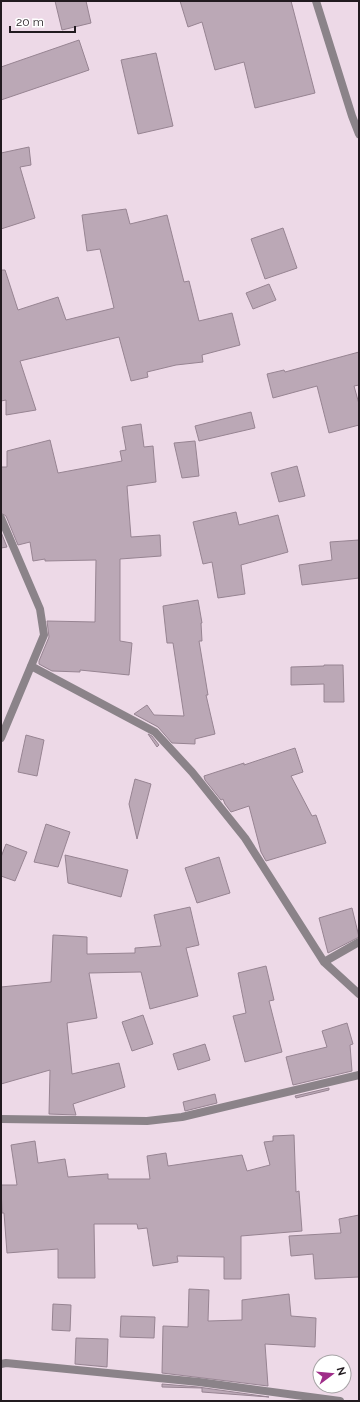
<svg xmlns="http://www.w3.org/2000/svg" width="360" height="1402" viewBox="0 0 360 1402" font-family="Raleway,sans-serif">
<rect width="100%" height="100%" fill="#edd9e7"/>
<path fill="#bba8b6" stroke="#978492" d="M55,1h31l5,22 -29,7z
M180,1h111l24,92 -60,15 -11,-46 -29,8 -13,-48 -14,5z
M79,40l10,30 -88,30v-33z
M156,53l17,73 -35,8 -17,-74z
M29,147l2,18 -11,2 15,51 -34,11v-76z
M126,209l4,15 37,-9 17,67 5,-1 10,40 33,-8 8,32 -38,10 1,7 -27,3 -29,7 1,5 -17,4 -12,-44 -99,24 16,49 -30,5v-15l-5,1v-131h4l13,40 40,-13 8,23 48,-12 -14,-59 -13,2 -5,-36z
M283,228l14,40 -32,11 -14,-40z
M269,284l7,16 -23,9 -7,-16z
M359,352v33l-5,1 5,18v21l-30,8 -12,-47 -44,12 -6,-24 17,-4 1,2z
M251,412l4,16 -56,13 -4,-15z
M141,424l3,23 9,-1 3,36 -29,4 4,51 29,-2 1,21 -41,3v82l12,2 -3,32 -49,-5v2l-28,-1 -13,-7v-3l10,-24 -2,-16 48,1 1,-62 -51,1v-2l-12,2 -3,-19 -12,3 -12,-29 -5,-3v-46h6v-16l43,-11 8,33 64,-12 -2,-10 6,-1 -4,-23z
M195,441l4,35 -17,2 -8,-35z
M297,466l8,30 -26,6 -8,-29z
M236,512l3,13 39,-10 10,37 -47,13 4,29 -27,4 -6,-36 -9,2 -10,-42z
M1,532l6,15 -6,1z
M359,540v38l-57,7 -3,-20 33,-5 -2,-18z
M198,600l4,23h-1l1,18h-3l9,54h-2l9,39 -20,5v5l-23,-1 -14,-16 -24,-13 13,-9 7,10 30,1 -11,-73h-6l-4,-37z
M324,665h19l1,37h-20v-18l-33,1v-18l33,-1z
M148,734l4,2 7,9 -2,2z
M26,735l18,5 -7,36 -19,-4z
M295,748l8,24 -12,4 21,40 4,-1 10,28 -60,18 -5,-9 -12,-46 -18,6 -6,-8 -2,-5 -2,1 -16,-20 -1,-4 40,-13v2z
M135,779l16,5 -14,55 -8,-35z
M46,824l24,8 -12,35 -24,-5z
M6,844l21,8 -12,29 -14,-5v-19z
M65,855l63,15 -7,27 -53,-14z
M219,857l11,36 -33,10 -12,-35z
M190,907l9,38 -13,3 12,48 -48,13 -9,-37 -52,1 8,45 -30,5 5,51 47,-11 6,24 -52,17 3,11 -27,-1 1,-44 -49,14v-97l50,-5 2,-47 34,2v17l48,-1v-5l26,-2 -7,-31z
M352,908l7,29 -31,16 -9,-35z
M266,966l8,34 -5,1 13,51 -37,10 -12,-46 13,-3 -8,-40z
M143,1015l10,29 -21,7 -10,-29z
M347,1023l6,21 -3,1 2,26 -59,14 -7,-28 41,-10 -5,-16z
M205,1044l5,16 -32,10 -5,-16z
M329,1088v2l-33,8 -1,-2z
M215,1094l2,9 -32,8 -2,-9z
M294,1135l2,57 3,-1 3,40 -61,5v43h-17v-22l-47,-1 1,6 -25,4 -6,-38 -9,1 -1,-5h-43l1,54h-37v-29l-51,4 -3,-40h-2l-1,-28h16l-6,-40 24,-4 3,22 27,-4 3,18 40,-3v5h42l-3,-23 19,-3 2,13 74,-11 5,16 23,-6 -6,-23 9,-1v-5z
M359,1215v62l-44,2 -2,-25 -22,2 -2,-20 52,-3 -2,-14z
M189,1289l20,1 -1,31 34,-1v-20l47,-6 2,22 25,2 -1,29 -50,-3 3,42 -106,-13 1,-47 25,1z
M53,1304l18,1 -1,26 -18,-1z
M121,1316l34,1 -1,21 -34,-1z
M76,1338l32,1 -1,28 -32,-3z
M162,1384l36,3 71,10 -67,-5v-4l-40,-1z"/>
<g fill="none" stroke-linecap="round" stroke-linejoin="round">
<path stroke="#8b8389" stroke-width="8" d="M316,1l36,115 7,18
M1,518l39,91 4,26 -43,103
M31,666l124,66 37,40 53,66 79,124 35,32
M324,962l35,-20
M1,1119l146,2 35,-4 177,-42
M1,1364l5,-1 193,19 141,19"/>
</g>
<rect width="360" height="1402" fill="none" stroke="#211a1f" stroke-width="4"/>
<g transform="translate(332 1374) rotate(74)"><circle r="19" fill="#ffffff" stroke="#a6a3a5"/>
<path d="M0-3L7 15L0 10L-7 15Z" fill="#9f2d89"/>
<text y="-6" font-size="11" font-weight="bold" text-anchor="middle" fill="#211a1f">N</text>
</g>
<path d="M10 26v6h65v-6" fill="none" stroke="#211a1f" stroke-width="2"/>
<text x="16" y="26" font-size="12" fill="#211a1f" stroke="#ffffff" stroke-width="3" paint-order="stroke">20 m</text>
</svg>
